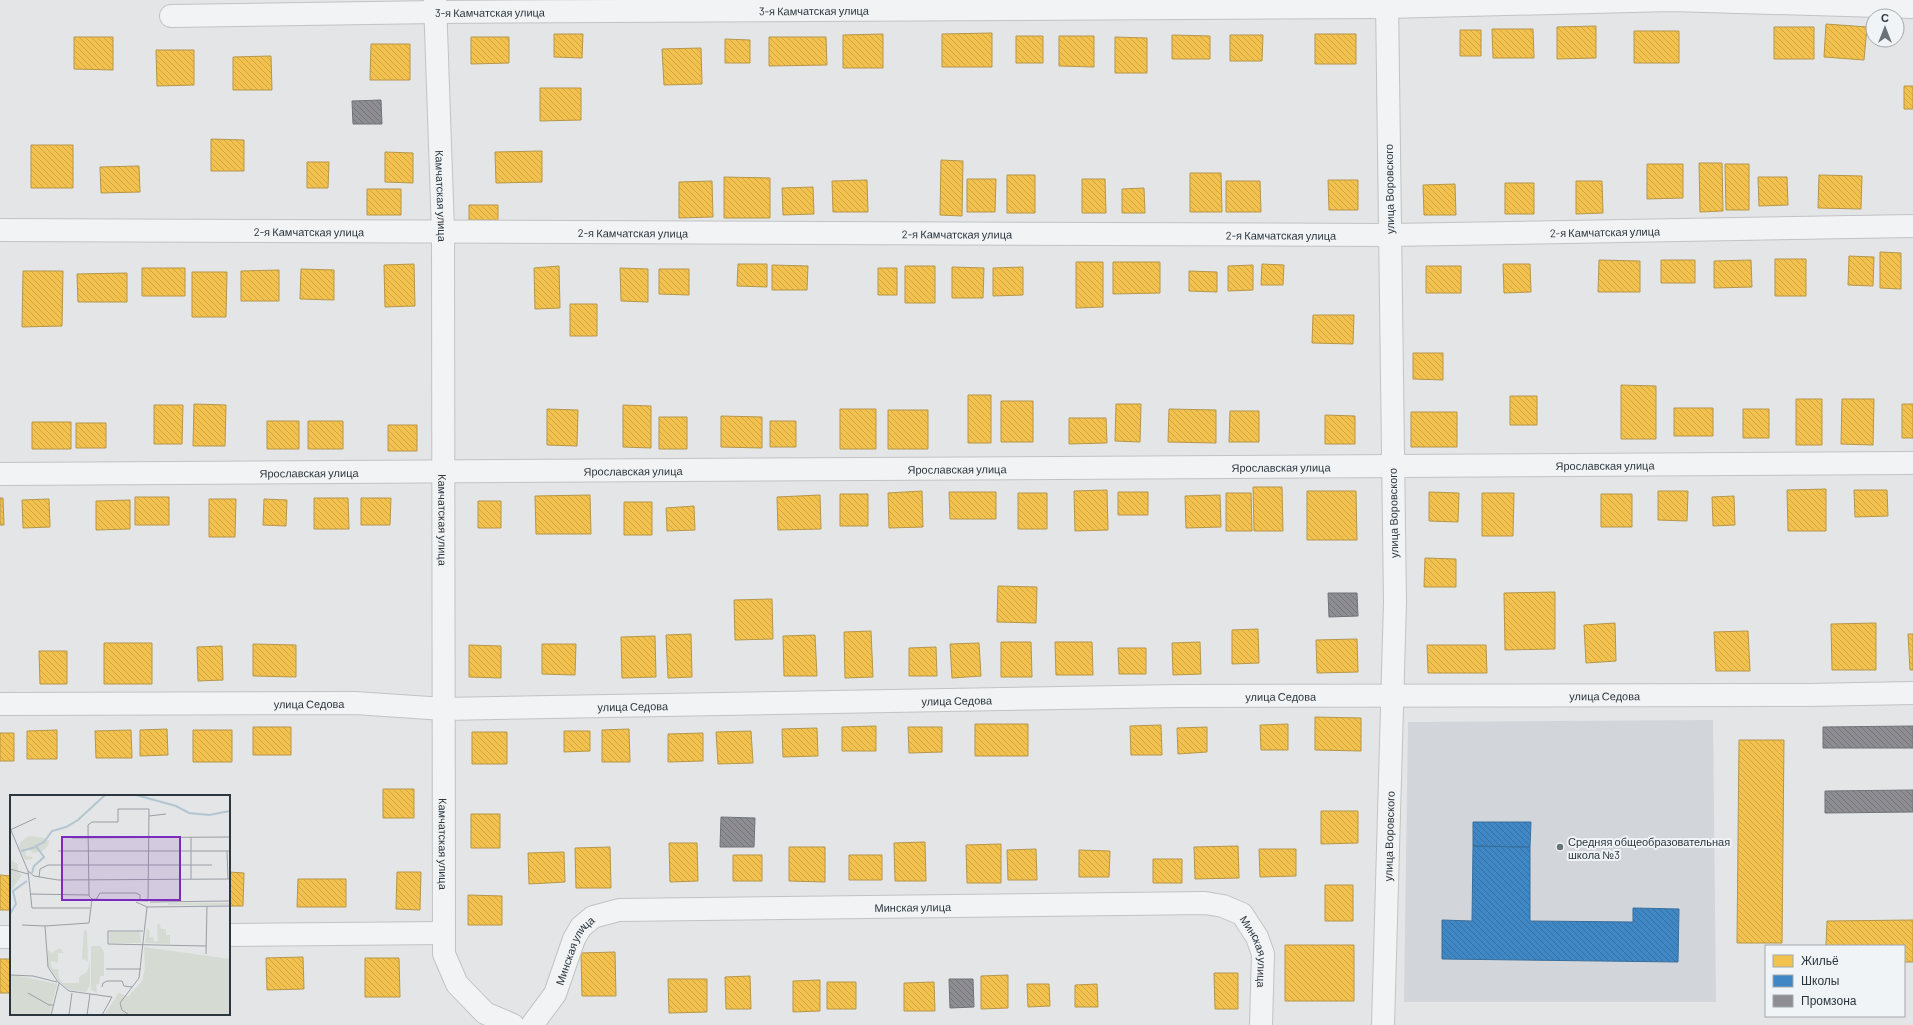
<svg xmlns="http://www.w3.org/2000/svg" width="1913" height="1025" viewBox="0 0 1913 1025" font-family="Barlow,sans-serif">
<defs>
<pattern id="homes-back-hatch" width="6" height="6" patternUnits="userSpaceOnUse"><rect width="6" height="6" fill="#f2c14e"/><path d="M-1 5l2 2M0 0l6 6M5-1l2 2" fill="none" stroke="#d0a645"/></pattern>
<pattern id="schools-back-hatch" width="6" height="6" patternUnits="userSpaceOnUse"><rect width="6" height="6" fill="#3f88c5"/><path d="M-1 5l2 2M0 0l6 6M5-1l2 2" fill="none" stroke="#3570a1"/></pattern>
<pattern id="industry-back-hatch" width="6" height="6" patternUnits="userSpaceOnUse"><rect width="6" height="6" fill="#8d8d92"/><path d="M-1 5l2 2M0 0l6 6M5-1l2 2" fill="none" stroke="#737479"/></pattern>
</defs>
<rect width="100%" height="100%" fill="#e3e5e7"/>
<path fill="#d2d5da" d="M1713,720l3,282h-312l4,-280z"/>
<path fill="url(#homes-back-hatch)" stroke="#b6974a" d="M1826,24l41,3 -3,33 -40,-3z
M1596,26v32l-39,1v-32z
M1774,27h40v32h-40z
M1492,29h41l1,29h-41z
M1460,30h21v26h-21z
M1634,31h45v32h-45z
M992,33v34h-50v-33z
M554,34h29l-1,24 -28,-1z
M883,34v34h-40v-33z
M1315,34h41v30h-41z
M1172,35l38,1v23h-38z
M1230,35h33l-1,26h-32z
M1016,36h27v27h-27z
M1059,36h35v31l-35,-1z
M74,37h39v33l-39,-1z
M471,37h38v26l-38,1z
M769,37h57l1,28 -58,1z
M1115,37l32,1v35h-32z
M725,39l25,1v23h-25z
M371,44h39v36h-40z
M701,48l1,36 -38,1 -2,-36z
M156,50h38v35l-37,1z
M271,56l1,34h-39v-33z
M1904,86h9v23h-9z
M540,88h41v32l-41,1z
M211,139l33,1v31h-33z
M31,145h42v43h-42z
M542,151v31l-46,1 -1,-31z
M385,152l28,1v30l-28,-1z
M941,160l22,1 -1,55 -22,-1z
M307,162h22l-1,26h-21z
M1699,163h23l1,48 -23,1z
M1647,164h36v34l-36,1z
M1725,164h24v46h-23z
M139,166l1,26 -39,1 -1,-26z
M1190,173h31l1,39h-32z
M1007,175h28v38h-28z
M1819,175l43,1 -1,33 -43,-1z
M724,177l46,1v40h-46z
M1758,177h29l1,28 -29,1z
M967,179h29l-1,33h-28z
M1082,179h23l1,34h-24z
M867,180l1,32h-35l-1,-31z
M1328,180h30v30h-29z
M712,181l1,36 -34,1v-36z
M1226,181h34l1,31h-35z
M1576,181h26l1,32 -27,1z
M1505,183h29v31h-29z
M1455,184l1,31h-32l-1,-30z
M813,187l1,27 -31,1 -1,-27z
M1144,188l1,25h-23v-24z
M367,189h34v26h-34z
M469,205h29v15h-29z
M1880,252l21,1v36l-21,-1z
M1849,256l25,1 -1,29 -25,-1z
M1775,259h31v37h-31z
M1599,260l41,1v31h-42z
M1661,260h34v23h-34z
M1751,260l1,27 -38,1v-27z
M1076,262h27v45l-27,1z
M1113,262h47v31l-47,1z
M414,264l1,42 -30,1 -1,-42z
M738,264h29v23l-30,-1z
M1262,264l22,1 -1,20h-22z
M1503,264h27l1,28 -27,1z
M772,265l36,1 -1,24h-35z
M1253,265v25l-25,1v-25z
M559,266l1,42 -25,1 -1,-41z
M905,266h30v37h-30z
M1426,266h35v27h-35z
M952,267l32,1 -1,30h-31z
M1023,267v28l-30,1v-28z
M142,268h43v28h-43z
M620,268l28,1v33l-27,-1z
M878,268h19v27h-19z
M301,269l33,1v30l-34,-1z
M659,269h30v26l-30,-1z
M279,270v31h-38v-30z
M23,271h40l-1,55 -40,1z
M1189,271l28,1v20l-28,-1z
M192,272h35l-1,45h-34z
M127,273v29h-49l-1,-28z
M570,304h27v32h-27z
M1313,315h41l-1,29 -41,-1z
M1413,353h30v27l-30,-1z
M1621,385l35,1v53h-35z
M968,395h23v48h-23z
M1510,396h27v29h-27z
M1796,399h26v46h-26z
M1842,399h32l-1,46 -32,-1z
M1001,401h32v41h-32z
M194,404l32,1 -1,41h-32z
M1116,404h25l-1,38 -25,-1z
M1902,404h11v34h-11z
M154,405h29l-1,39h-28z
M623,405l28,1v42l-28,-1z
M1674,408h39v28h-39z
M547,409l31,1 -1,36 -30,-1z
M840,409h36v40h-36z
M1169,409l47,1v33l-48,-1z
M1743,409h26v29h-26z
M888,410h40v39h-40z
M1230,411h29v31h-30z
M1411,412h46v35h-46z
M1325,415l30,1v28h-30z
M721,416l41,1v31l-41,-1z
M659,417h28v32h-28z
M1069,418h37l1,25 -38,1z
M267,421h32v28h-32z
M308,421h35v28h-35z
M770,421h26v26h-26z
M32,422h39v27h-39z
M76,423h30v25h-30z
M388,425h29v26h-29z
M1253,487h29l1,44h-29z
M1826,489v42h-38l-1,-41z
M1107,490l1,40 -33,1 -1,-40z
M1854,490h33l1,26 -33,1z
M922,491l1,36 -34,1 -1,-35z
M1307,491h49l1,49h-50z
M1658,491h30l-1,30 -29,-1z
M949,492h47v27h-46z
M1118,492h30v23h-30z
M1429,492l30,1 -1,29 -29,-1z
M1018,493h29v36h-29z
M1226,493h25l1,38h-26z
M1482,493h32l-1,43h-31z
M840,494h28v32h-28z
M1601,494h31v33h-31z
M590,495l1,39h-55l-1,-38z
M820,495l1,34 -43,1 -1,-33z
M1220,495l1,32 -35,1 -1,-32z
M1734,496l1,29 -22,1 -1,-29z
M135,497h34v28h-34z
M0,498h3l1,27h-4z
M314,498h34l1,31h-35z
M361,498h30l-1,27h-29z
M49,499l1,28 -27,1 -1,-28z
M209,499h27l-1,38h-26z
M264,499l23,1 -1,26 -23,-1z
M130,500v29l-34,1v-29z
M478,501h23v27h-23z
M624,502h28v33h-28z
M694,506l1,24 -28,1 -1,-23z
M1425,558l31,1v28h-32z
M998,586l39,1 -1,36 -39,-1z
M1555,592v57l-50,1 -1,-57z
M772,599l1,40 -38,1 -1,-40z
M1615,623l1,38 -30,2 -2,-38z
M1876,623v47h-44l-1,-46z
M1258,629l1,34 -27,1v-34z
M871,631l2,46 -28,1 -1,-46z
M1748,631l2,40h-34l-2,-39z
M691,634l1,43 -24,1 -2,-43z
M1908,634h5v36h-3z
M815,635l2,41h-33l-1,-40z
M655,636l1,41 -34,1 -1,-41z
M1357,639l1,33 -41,1 -1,-33z
M1001,642h30l1,35h-31z
M1055,642h37l1,33h-37z
M1200,642l1,32 -28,1 -1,-32z
M104,643h48v41h-48z
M979,643l2,33 -29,2 -2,-34z
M253,644l43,1v32l-43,-1z
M542,644h34l-1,31 -33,-1z
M469,645l32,1v32l-32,-1z
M1427,645h59l1,28h-59z
M222,646l1,34 -25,1 -1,-34z
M936,647l1,29h-28v-28z
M1118,648h28v26h-27z
M39,651h28v33h-27z
M1315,717l46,1v33l-46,-1z
M975,724h53v32h-53z
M1288,724v26h-27l-1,-25z
M1161,725l1,30h-31l-1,-29z
M876,726v25h-34v-24z
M253,727h38v28h-38z
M908,727h34v25l-33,1z
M1207,727v25l-29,2 -1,-26z
M817,728l1,28 -35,1 -1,-28z
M167,729l1,26 -28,1v-26z
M629,729l1,33h-28v-32z
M57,730v29h-30v-28z
M131,730l1,28h-36l-1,-27z
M193,730h39v32h-39z
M564,731h26v20l-26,1z
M751,731l2,32 -35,1 -2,-32z
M472,732h35v32h-35z
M0,733h14v28h-14z
M703,733v28l-35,1v-28z
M1739,740h45l-2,203h-45z
M383,789h31v29h-31z
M1321,811h37v32l-37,1z
M471,814h29v34h-29z
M925,842l1,39h-31l-1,-38z
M669,843h28l1,38 -28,1z
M1001,844v39h-34l-1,-38z
M1238,846l1,32 -44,1 -1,-32z
M610,847l1,41h-35l-1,-40z
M789,847h36v35l-36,-1z
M1036,849l1,31h-29l-1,-30z
M1259,849h37v27l-36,1z
M1079,850l31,1 -1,26h-30z
M564,852l1,30 -36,2 -1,-31z
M733,855h29v26h-29z
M849,855h33v25h-33z
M1153,859h29v24h-29z
M229,872l15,1 -1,33h-14z
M397,872h24l-1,38 -24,-1z
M0,875l11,1v34h-11z
M298,879h48v28h-49z
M1325,885h28v36h-28z
M468,895l34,1v29h-34z
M1913,920v42h-9v-16h-78l1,-25z
M1285,945h69v56h-69z
M615,952l1,44h-34l-1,-43z
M303,957l1,32 -37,1 -1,-32z
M365,958h34l1,39h-35z
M0,959h11v34h-11z
M1214,973h24v36h-23z
M1008,975v33l-27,1v-33z
M750,976l1,33h-25l-1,-32z
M668,979h39v33l-38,1z
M820,980v31l-27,1v-31z
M827,982h29v27h-29z
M934,982l1,29h-31v-28z
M1027,984h22l1,22 -22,1z
M1097,984l1,23h-23v-22z"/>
<path fill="url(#schools-back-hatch)" stroke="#396f9d" d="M1473,822h58l-1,25 -57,-1z
M1473,846l57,1v74l103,1v-14l46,1 -1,53 -236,-3v-39l30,1z"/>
<path fill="url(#industry-back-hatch)" stroke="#707379" d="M381,100l1,24h-29l-1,-23z
M1328,593h29l1,23 -29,1z
M1913,726v22h-90v-21z
M1913,790v22l-88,1v-22z
M721,817l34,1 -1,29h-34z
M949,979h24l1,28 -24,1z"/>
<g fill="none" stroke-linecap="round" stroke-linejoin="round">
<g stroke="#c1c3c5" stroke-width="24">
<g id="street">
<path id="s1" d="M435,0l8,232 1,722 13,30 28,29 28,12"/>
<path id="s2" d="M171,16l265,-4 951,-5 284,-7 242,7"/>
<path id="s3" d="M0,230l1389,5 524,-9"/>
<path id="s4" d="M0,474l1913,-11"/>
<path id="s5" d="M0,704l355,-1 89,6 734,-13 630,-1 105,-2"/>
<path d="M229,935l215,-2"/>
<path d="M0,937h11"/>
<path id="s6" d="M532,1025l23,-31 19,-55 7,-12 12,-10 26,-7 586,-7 18,3 19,8 15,23 6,17 -2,71"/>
<path id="s7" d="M1383,1025l12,-423 -8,-602"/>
</g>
</g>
<use href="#street" stroke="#f2f3f4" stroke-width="22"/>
</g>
<circle fill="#6b737a" stroke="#f1f4f6" stroke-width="1.5" cx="1560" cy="847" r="4"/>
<g text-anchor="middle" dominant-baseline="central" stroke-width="4" stroke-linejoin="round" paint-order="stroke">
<g font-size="11" fill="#2b363f" stroke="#f1f4f6">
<text stroke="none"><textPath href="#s2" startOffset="643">3-я Камчатская улица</textPath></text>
<text stroke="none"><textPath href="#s2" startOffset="319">3-я Камчатская улица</textPath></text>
<text transform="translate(1389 189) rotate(-91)">улица Воровского</text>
<text stroke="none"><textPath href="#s1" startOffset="196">Камчатская улица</textPath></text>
<text stroke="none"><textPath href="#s3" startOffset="309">2-я Камчатская улица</textPath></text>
<text stroke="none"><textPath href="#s3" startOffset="1605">2-я Камчатская улица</textPath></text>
<text stroke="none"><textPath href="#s3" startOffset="633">2-я Камчатская улица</textPath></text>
<text stroke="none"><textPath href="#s3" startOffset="957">2-я Камчатская улица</textPath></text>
<text stroke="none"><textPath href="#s3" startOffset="1281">2-я Камчатская улица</textPath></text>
<text stroke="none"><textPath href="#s4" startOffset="1605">Ярославская улица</textPath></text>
<text stroke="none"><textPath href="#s4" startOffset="1281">Ярославская улица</textPath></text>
<text stroke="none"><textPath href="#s4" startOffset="957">Ярославская улица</textPath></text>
<text stroke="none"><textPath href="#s4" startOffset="633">Ярославская улица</textPath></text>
<text stroke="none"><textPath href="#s4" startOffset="309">Ярославская улица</textPath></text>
<text transform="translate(1393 513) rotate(-91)">улица Воровского</text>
<text stroke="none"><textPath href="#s1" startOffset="520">Камчатская улица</textPath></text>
<text stroke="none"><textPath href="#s5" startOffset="1605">улица Седова</textPath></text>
<text stroke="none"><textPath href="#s5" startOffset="1281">улица Седова</textPath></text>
<text stroke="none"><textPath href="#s5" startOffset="957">улица Седова</textPath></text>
<text stroke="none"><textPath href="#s5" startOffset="309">улица Седова</textPath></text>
<text stroke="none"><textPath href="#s5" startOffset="633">улица Седова</textPath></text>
<text stroke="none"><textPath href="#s7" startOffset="189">улица Воровского</textPath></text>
<text stroke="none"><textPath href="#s1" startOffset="844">Камчатская улица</textPath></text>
<text stroke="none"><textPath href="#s6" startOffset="447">Минская улица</textPath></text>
<text stroke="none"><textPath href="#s6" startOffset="87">Минская улица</textPath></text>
<text stroke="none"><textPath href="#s6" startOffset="819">Минская улица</textPath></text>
</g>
<g font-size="11" fill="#2b363f" stroke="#f1f4f6" text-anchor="start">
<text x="1568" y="841">Средняя общеобразовательная<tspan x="1568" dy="13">школа №3</tspan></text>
</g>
</g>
<g transform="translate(10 795)">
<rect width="220" height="220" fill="#e3e5e7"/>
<path d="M11,46l4,5 1,10 7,1 -1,2 -7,1 -6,-13zM149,128l2,6h5v6h4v9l-25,-1 2,-15 3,4 -1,5h4l1,5 4,-1 -1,-15zM99,137h31l1,11h-31zM134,152l86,12v56h-126l15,-22 9,4 14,-16 3,-13z" fill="#d5dbd3"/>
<path d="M158,108h62v2h-62zM74,135l3,1 1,30 -6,-2zM81,151h9l4,6v24h-4l-1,8 -3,1 1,8 -6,-3zM50,153l4,5h-6v10l-6,-2 -2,2 3,6h5l1,9 3,5h17v-6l8,-5 3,-10v24l-4,6 -16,-2 -10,-7 -12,-17v-17l3,4zM132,187l5,3v5l-5,3 -1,8 -9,3 -6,-8 2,1z" fill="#d5dbd3"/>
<path d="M20,41l14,2 5,3 -1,5 -7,6 -8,1 -7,-5 -5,-7z" fill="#d5dbd3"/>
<path d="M0,65l8,4v8l4,3 -12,17zM0,179l47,10 -8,31h-39z" fill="#d5dbd3"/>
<path fill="none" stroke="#b3c6d0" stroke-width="2" d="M126,0l40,11 13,7 20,2 21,-4M11,56l15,-4M22,78l2,-7 10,-9 -8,-11 8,-4 8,-11 14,-4 12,-7 27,-25M0,119l6,-10 -3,-13 14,-10"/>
<path fill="none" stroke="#999fa4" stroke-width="1" d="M139,21l17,-2M0,33l18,43 4,37h58M0,35l26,-12M181,42v42M62,43l158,-1M48,56h172M217,56l1,28M0,74l18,5M18,76l6,5 24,4 172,-1M29,82l1,-8 8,-4h164M20,99l59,1M82,104l56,2M85,106l5,-8h36l4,2v6M126,107l11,5M140,107l80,-1M137,112l83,-1M12,130l23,1 44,-3 3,-24 -3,-3 -1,-71 4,-3h26v-13h31l-1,92M35,131l3,41 10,15 11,9 43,6 -10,18M133,136h-35v13l98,2M196,159l1,-48M96,174h35M1,180l22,1 24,6M92,192l1,-4 4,-2h15l2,5 8,1M18,198l21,12h5M41,220l8,-32M59,220l3,-22M77,220l3,-21M119,220l-7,-5 -2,-7 19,-25 8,-71"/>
<path fill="#7b2cbf" fill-opacity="0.15" stroke="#7b2cbf" stroke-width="2" d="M52,42h118v63h-118z"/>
<rect width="220" height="220" fill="none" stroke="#2b363f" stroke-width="2"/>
</g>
<rect x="1765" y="945" width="140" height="72" fill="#f1f4f6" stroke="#a2a8ad"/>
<rect x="1773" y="955" width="20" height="12" fill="#f2c14e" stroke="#a2a8ad"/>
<text x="1801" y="965" font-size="12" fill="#2b363f">Жильё</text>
<rect x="1773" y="975" width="20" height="12" fill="#3f88c5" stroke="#a2a8ad"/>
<text x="1801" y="985" font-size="12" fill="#2b363f">Школы</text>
<rect x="1773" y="995" width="20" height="12" fill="#8d8d92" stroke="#a2a8ad"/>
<text x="1801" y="1005" font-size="12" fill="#2b363f">Промзона</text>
<g transform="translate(1885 28)"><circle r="19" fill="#f1f4f6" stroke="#a2a8ad"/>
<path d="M0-3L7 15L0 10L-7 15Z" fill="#6b737a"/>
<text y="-6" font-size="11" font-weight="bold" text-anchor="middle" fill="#2b363f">С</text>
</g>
</svg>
